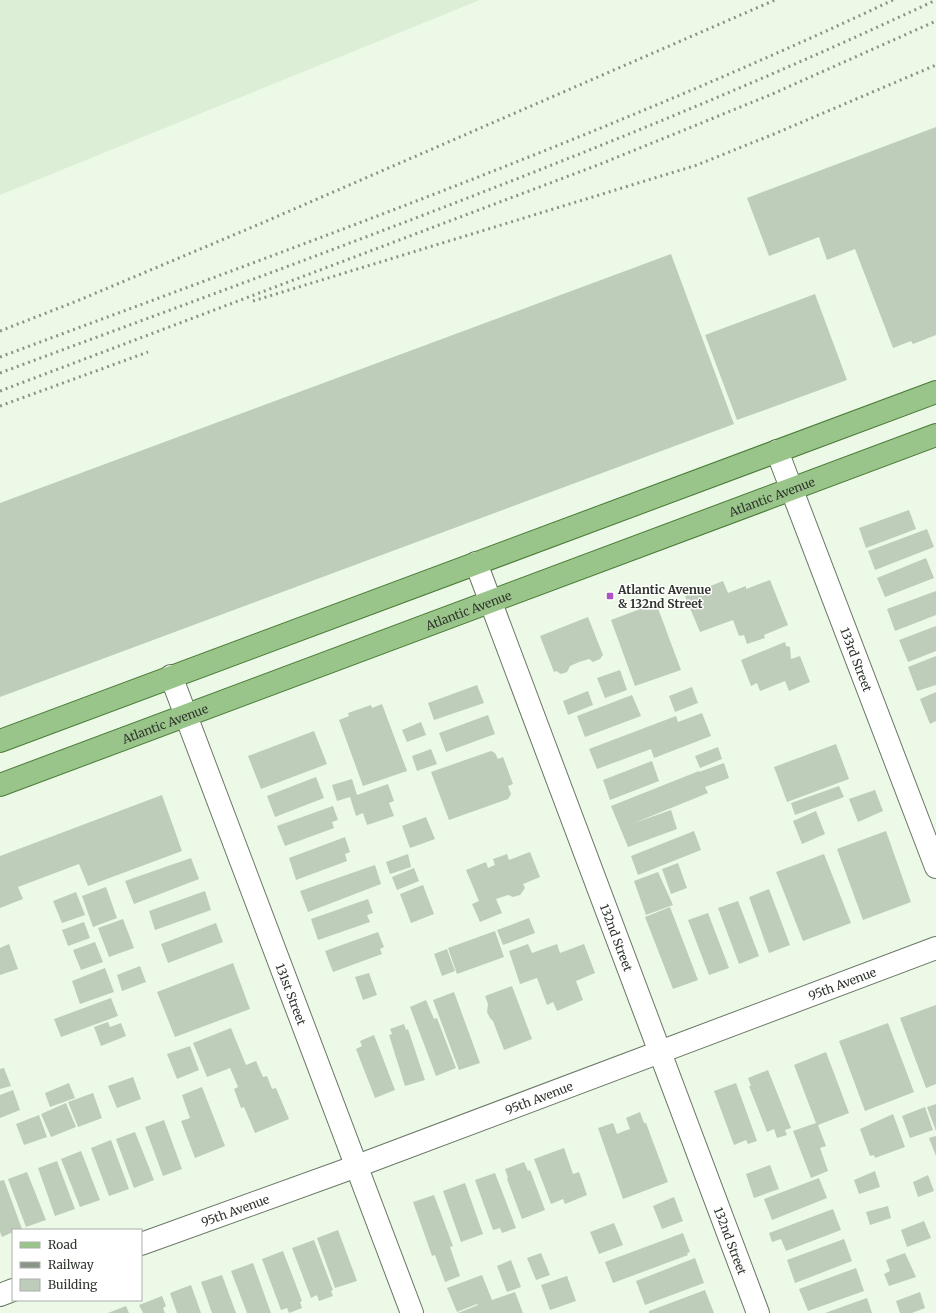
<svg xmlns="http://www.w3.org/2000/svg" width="936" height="1313" viewBox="0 0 936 1313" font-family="Merriweather,serif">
<rect width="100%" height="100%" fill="#ebf9e6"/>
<path fill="#dcefd6" d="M0,0h480l-480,195z"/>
<path fill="#beccba" d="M936,127v208l-23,9 -2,-3 -18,7 -38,-99 -28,11 -8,-23 -50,19 -22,-58z
M671,254l63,170 -734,273v-194z
M815,294l32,86 -110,40 -32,-85z
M909,510l7,19 -50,19 -7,-20z
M927,529l7,18 -59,23 -7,-19z
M926,558l8,20 -49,19 -8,-19z
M770,580l18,45 -24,10 1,3 -18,6 -3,-9 -5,1 -6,-16 -33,12 -15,-36 38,-15 5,12 18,-7v3z
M936,591v24l-41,16 -8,-22z
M656,603l25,67 -46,16 -24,-66z
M588,617l15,38 -3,4 -7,3 -4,-3 -10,3 -9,4 -3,6 -6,2 -5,-3 -2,1 -14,-36z
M936,626v25l-28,11 -9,-22z
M785,642l1,4 4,1 1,12 9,-3 10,26 -21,9 -4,-10 -25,10 -3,-8 -6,3 -10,-26z
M936,656v29l-19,6 -9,-24z
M620,670l7,20 -22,8 -8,-20z
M477,685l7,18 -50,17 -6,-17z
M692,687l6,16 -23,9 -6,-16z
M588,691l5,14 -25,10 -5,-14z
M936,692v29l-6,3 -10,-25z
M632,695l9,21 -56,21 -8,-21z
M382,704l25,67 -44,15 -24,-66 10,-4 -1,-3 23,-8 1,3z
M702,713l9,23 -57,22 -3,-9 -54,20 -8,-20 87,-33 2,6z
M488,715l7,19 -49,18 -7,-19z
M421,722l5,13 -19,7 -5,-12z
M314,731l13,33 -66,25 -13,-33z
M836,744l13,35 -62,23 -13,-35z
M718,747l4,12 -22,9 -5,-12z
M431,749l6,15 -20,7 -5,-15z
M491,751l4,2 3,6 5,-2 10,27 -5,2 3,8 -3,5 -59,21 -18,-48z
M652,761l7,20 -49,19 -7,-20z
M724,763l5,15 -24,9 3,6 -74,30 37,-13 6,19 -49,18 -17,-41 88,-35v1z
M316,777l8,21 -49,19 -8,-21z
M352,779l5,16 31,-11 6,17 -5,2 5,13 -27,9 -4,-12 -7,3 -6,-19 -13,4 -5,-16z
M839,786l5,11 -49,18 -4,-12z
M875,790l8,21 -25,11 -9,-23z
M162,795l20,56 -94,35 -9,-22 -8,3 -53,20 5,12 -23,9v-52z
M333,806l5,14 -6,2 2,6 -49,18 -8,-20z
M816,811l9,23 -23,10 -9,-23z
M426,817l9,22 -25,9 -8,-22z
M694,831l7,19 -63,25 -7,-19z
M886,831l25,71 -48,18 -26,-71z
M345,837l5,15 -5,2 2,7 -51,19 -7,-22z
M530,852l10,25 -17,7 2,4 -5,7 -7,2 -5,-2 -12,4 6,14 -22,9 -8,-18 7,-3 -13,-31 20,-8 2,6 7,-3 -2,-6 14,-5 2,6z
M408,854l3,13 -21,7 -4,-12z
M824,854l27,69 -48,18 -27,-69z
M191,858l8,21 -65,25 -9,-23z
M678,863l9,25 -16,6 -9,-25z
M375,865l6,19 -73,28 -8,-21z
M414,868l5,13 -22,9 -5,-13z
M658,872l15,33 -27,10 -12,-34z
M423,885l11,29 -23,9 -11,-29z
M106,887l11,31 -24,9 -11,-31z
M769,889l21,56 -21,8 -20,-56z
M205,891l6,19 -56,20 -6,-19z
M76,892l9,23 -23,8 -9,-22z
M368,899l5,14 -6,2 3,7 -52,18 -7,-21z
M738,901l21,55 -20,8 -21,-56z
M670,907l28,73 -25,9 -28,-72z
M708,913l21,55 -20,7 -21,-55z
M529,918l6,15 -32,12 -6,-15z
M123,919l11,29 -25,9 -11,-29z
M84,922l6,16 -22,8 -6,-16z
M216,923l7,19 -55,21 -7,-19z
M495,931l9,26 -47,17 -9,-26z
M378,932l6,15 -4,2 2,5 -49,18 -8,-21z
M95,942l8,20 -22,8 -8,-20z
M9,944l9,25 -18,6v-27z
M528,944l4,9 25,-9 3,9 24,-9 11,29 -19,8 7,19 -26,11 -4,-9 -6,3 -10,-27 -17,6 -11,-33z
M447,949l8,22 -13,5 -8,-22z
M233,963l17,46 -75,28 -18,-45z
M140,966l6,16 -24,9 -5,-16z
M105,968l9,24 -34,12 -8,-23z
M369,973l8,22 -14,5 -8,-23z
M512,986l20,53 -28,11 -11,-29 -3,-3 -3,-6 1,-8 -3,-8z
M454,992l26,71 -21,7 -26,-70z
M111,998l7,18 -57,21 -7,-18z
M426,1000l8,19 3,-1 19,50 -20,8 -26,-69z
M936,1005v79l-10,4 -26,-70z
M108,1022l2,5 11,-4 5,13 -25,10 -7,-19z
M888,1023l26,69 -49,19 -26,-70z
M404,1024l2,6 2,-1 17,51 -20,6 -16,-51 3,-1 -2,-5z
M231,1028l15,37 10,-4 7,16 4,-1 5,13 4,-1 13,31 -34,14 -11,-26 -3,1 -7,-19 4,-2 -8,-19 -23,9 -14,-34z
M374,1035l21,55 -20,8 -19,-49 6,-3 -2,-5z
M190,1046l9,24 -22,9 -10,-25z
M826,1052l23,61 -31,12 8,21 -6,2 8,23 -17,7 -18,-47 23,-8 -22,-58z
M4,1068l7,18 -11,3v-20z
M768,1070l23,58 -6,2 2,5 -10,3 -3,-9 -7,3 -18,-46h2l-3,-8z
M133,1077l8,22 -24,9 -9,-22z
M69,1083l6,15 -25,9 -5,-14z
M736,1083l21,58 -9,3 -2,-4 -12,5 -20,-54z
M202,1087l23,59 -30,12 -14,-37 9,-3 -8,-23z
M13,1090l7,20 -20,8v-23z
M93,1093l9,25 -24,9 -10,-25z
M66,1103l10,24 -25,10 -10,-23z
M936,1104v27l-9,-24z
M925,1107l8,23 -23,8 -8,-22z
M640,1112l4,11h2l22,59 -45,17 -25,-71 15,-5 4,11 7,-3 6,-2 -4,-11z
M893,1114l12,33 -30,11 -1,-3 -4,1 -10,-27z
M39,1115l8,22 -23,8 -8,-21z
M164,1120l18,49 -19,7 -18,-49z
M135,1132l19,48 -20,8 -18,-49z
M936,1136v20l-7,-18z
M111,1140l18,49 -20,7 -18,-48z
M564,1148l9,26 6,-2 8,23 -22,9 -2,-5 -12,5 -17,-45z
M81,1151l19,49 -20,7 -19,-48z
M57,1161l18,48 -20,7 -17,-48z
M524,1162l4,9 2,-1 15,40 -23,9 -15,-40 1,-1 -3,-9z
M770,1165l9,24 -25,9 -8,-24z
M875,1171l5,16 -21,7 -5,-14z
M27,1172l19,48 -20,7 -18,-48z
M495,1173l21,55 -14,5 -2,-5 -7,2 -18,-50z
M928,1175l6,16 -16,6 -5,-15z
M819,1178l8,20 -55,22 -8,-21z
M4,1180l18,49 -9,1v2l-11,5 -2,-5v-51z
M465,1183l18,51 -22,8 -18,-51z
M434,1195l19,51 -3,1 10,29 -15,6 -10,-27 -3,1 -19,-54z
M674,1197l9,24 -21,8 -9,-23z
M888,1206l3,12 -21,7 -4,-13z
M833,1209l8,21 -55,21 -5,-12 -9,3 -3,-9z
M924,1221l7,17 -24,9 -6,-17z
M614,1223l9,22 -24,9 -9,-22z
M338,1230l19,51 -22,7 -18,-50z
M683,1233l7,19 -3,1 1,2 -75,28 -8,-21z
M844,1239l8,22 -57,22 -8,-23z
M314,1240l19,50 -2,1 2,5 -14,5 -2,-6 -6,3 -19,-50z
M283,1251l19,50 -2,1 2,6 -13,5 -2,-5 -6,2 -19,-51z
M541,1253l9,22 -14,5 -9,-22z
M905,1253l11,24 -27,9 -5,-12 6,-3 -4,-11z
M695,1258l9,25 -59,22 -9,-24z
M511,1260l10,27 -14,5 -10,-26z
M253,1263l18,50h-24l-16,-42z
M856,1268l8,23 -56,20 -9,-22z
M222,1275l14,38h-24l-11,-31z
M482,1275l10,25 23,-8 8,21h-65l20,-8 -1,-1 -20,8 -10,-24z
M567,1276l9,25 -26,9 -9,-25z
M191,1285l10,28h-24l-7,-20z
M705,1290l9,23h-65v-2z
M920,1292l5,16 -13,5h-12l-4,-12z
M162,1296l4,10 -3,2 2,5h-22l-4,-8z
M867,1298l5,15h-47z
M126,1306l3,7h-21z"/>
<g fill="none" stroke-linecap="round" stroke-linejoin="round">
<g stroke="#6a7666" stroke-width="24">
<g id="minor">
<path id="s1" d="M777,451l159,416"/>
<path id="s2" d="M476,563l282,750"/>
<path id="s3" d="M171,676l241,637"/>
<path id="s4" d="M141,1244l216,-78 579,-218"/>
<path d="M0,1295l13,-5"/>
</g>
</g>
<g stroke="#497a37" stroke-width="24">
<g id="major">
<path d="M0,741l936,-349"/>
<path id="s5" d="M0,785l936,-350"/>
</g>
</g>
<use href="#minor" stroke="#fff" stroke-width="22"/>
<use href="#major" stroke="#9ac58a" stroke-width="22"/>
<path stroke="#8b9587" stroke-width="3" stroke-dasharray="2 4" stroke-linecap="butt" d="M253,301l444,-136 77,-31 162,-69
M0,331l77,-30 185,-78 513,-223
M0,357c300,-112 603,-220 893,-357
M0,373c315,-117 632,-230 936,-373
M0,391l603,-228 167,-68 166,-74
M0,406l148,-54"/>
</g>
<rect fill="#a954c2" stroke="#fff" stroke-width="1.5" x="606" y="592" width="8" height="8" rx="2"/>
<g text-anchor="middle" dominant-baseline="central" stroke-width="3" stroke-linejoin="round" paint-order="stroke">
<g font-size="12" fill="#30362e" stroke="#fff">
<text stroke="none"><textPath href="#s5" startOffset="824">Atlantic Avenue</textPath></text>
<text stroke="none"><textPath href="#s5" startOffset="500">Atlantic Avenue</textPath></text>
<text stroke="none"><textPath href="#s1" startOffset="223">133rd Street</textPath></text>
<text stroke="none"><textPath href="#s5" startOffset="176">Atlantic Avenue</textPath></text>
<text stroke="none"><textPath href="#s2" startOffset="400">132nd Street</textPath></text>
<text stroke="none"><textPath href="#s4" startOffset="748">95th Avenue</textPath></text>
<text stroke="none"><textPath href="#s3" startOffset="340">131st Street</textPath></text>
<text stroke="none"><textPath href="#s4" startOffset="424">95th Avenue</textPath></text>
<text stroke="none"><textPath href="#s4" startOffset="100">95th Avenue</textPath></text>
<text stroke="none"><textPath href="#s2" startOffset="724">132nd Street</textPath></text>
</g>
<g font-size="12" font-weight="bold" fill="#30362e" stroke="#fff" text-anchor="start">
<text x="618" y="589">Atlantic Avenue<tspan x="618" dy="14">&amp; 132nd Street</tspan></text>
</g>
</g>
<rect x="12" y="1229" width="130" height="72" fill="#ffffff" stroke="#acafab"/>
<rect x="20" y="1242" width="20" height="6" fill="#9ac58a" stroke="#acafab"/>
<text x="48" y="1249" font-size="12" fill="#30362e">Road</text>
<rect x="20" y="1262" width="20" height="6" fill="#8b9587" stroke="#acafab"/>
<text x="48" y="1269" font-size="12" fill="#30362e">Railway</text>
<rect x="20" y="1279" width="20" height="12" fill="#beccba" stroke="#acafab"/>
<text x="48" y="1289" font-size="12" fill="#30362e">Building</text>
</svg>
